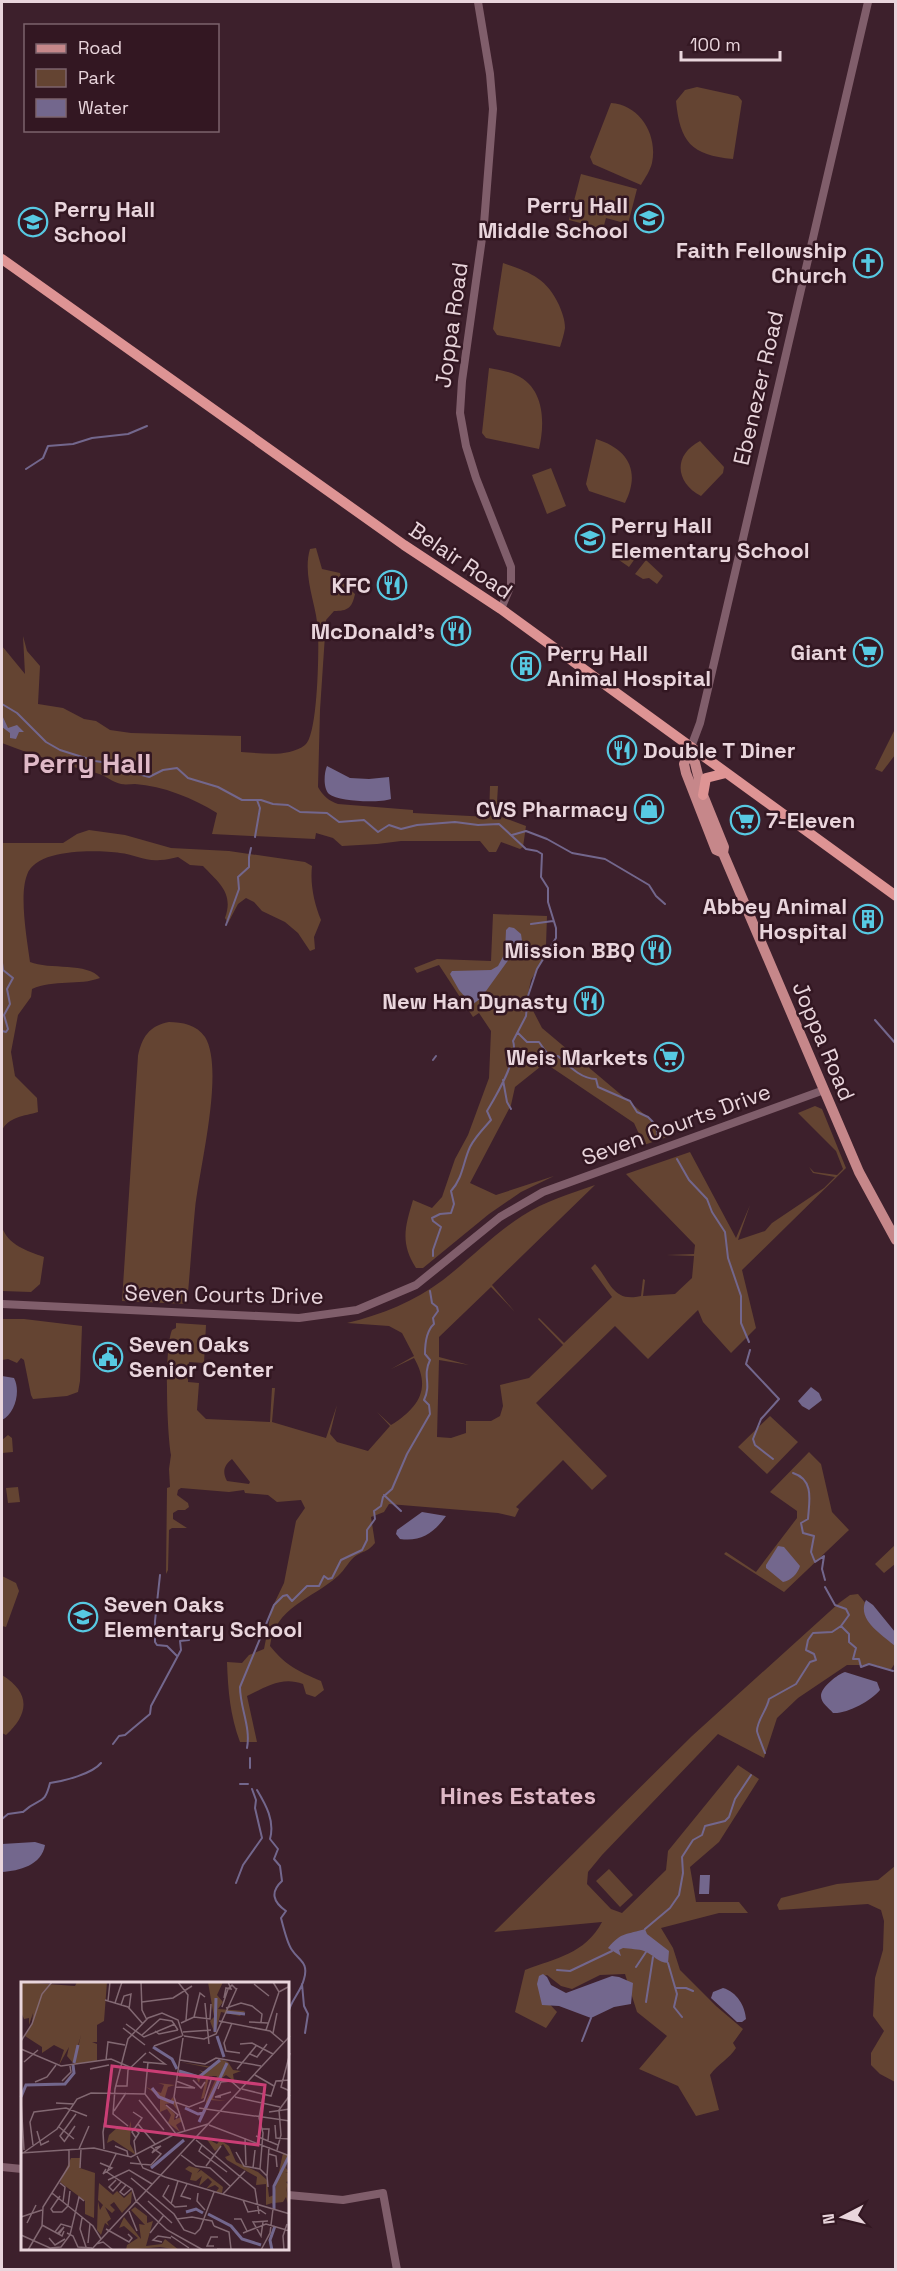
<svg xmlns="http://www.w3.org/2000/svg" width="897" height="2271" viewBox="0 0 897 2271" font-family="'Space Grotesk',sans-serif">
<rect width="100%" height="100%" fill="#3d202c"/>
<path fill="#644432" fill-rule="evenodd" d="M697,87l41,9 4,5 -9,58c-42,-4 -53,-17 -57,-58l9,-11z
M611,103c29,2 47,32 41,60 -2,8 -7,15 -11,22l-48,-21 -3,-7z
M581,174l56,15 -9,35 -22,-6 -3,11 -34,-9z
M503,263c26,9 44,15 56,42 3,7 6,15 6,23 -1,6 -3,13 -5,19l-63,-12 -4,-6z
M489,368c9,2 19,3 27,7 29,13 29,48 23,74l-53,-11 -4,-5z
M596,439c32,10 45,32 29,64l-36,-12 -3,-7z
M700,441l24,26 -1,6 -22,23c-26,-14 -28,-41 -1,-55z
M551,468l15,38 -19,8 -15,-39z
M629,546l10,7 -10,14 -10,-7z
M316,548l6,21 18,4 2,9 13,12c-3,14 -7,17 -21,17l-8,9 -6,90 -2,77c5,9 11,14 20,17l75,6v3l76,4 1,-31h8l-1,16 5,1v14l24,9 -3,21 -3,2 -19,-7 -5,10h-7l-9,-11h-79l-24,3 -35,2 -9,-8 -17,-5 -1,6 -103,-5 5,-21c-24,-15 -54,-27 -82,-29 -5,0 -9,1 -14,0 -9,-2 -16,-9 -25,-11 -32,-8 -63,-18 -94,-30v-97l23,28 -2,-38 4,15 13,15 -2,38 25,4 21,11 12,2 14,9 21,3 110,3v16c20,1 47,6 64,-7 13,-9 14,-95 13,-114 -1,-26 -16,-55 -8,-82z
M646,560l17,16 -6,8 -8,-6 -6,1 -8,-5z
M895,729v26l-13,17 -7,-3z
M89,830l36,5 46,13 58,3 76,11 7,4c-2,18 2,37 9,54l-7,17 1,12 -5,2 -12,-18 -13,-11 -23,-11 -8,-9 -8,-4 -8,6 -10,19 -3,-5c9,-25 -6,-35 -22,-52l-13,-1 -12,-8c-6,1 -12,3 -18,3 -13,2 -27,-6 -40,-7 -23,-3 -84,-5 -93,22 -8,20 0,65 3,87 19,8 58,0 70,16 -21,8 -46,1 -68,11l-1,8 -13,18 -7,37 4,24 22,22 1,14c-13,4 -31,5 -36,19v-288h61l14,-9z
M493,914l54,2 -1,29 -3,15 -12,20 -4,19 15,29 128,108 -26,9 -10,-22 -89,-60 -30,24 -4,18 -41,78 26,12 58,-19 -33,16 -32,22 -66,54h-7c-16,-25 -11,-41 -3,-68l19,8 10,-11 13,-38 13,-24 21,-57 2,-47 -12,-18 -6,4 -34,-52 -22,8 -3,-5 23,-9 54,2z
M169,1022c13,0 28,3 36,15 20,33 -6,132 -10,172 -3,31 -5,63 -8,95l-65,-3 16,-245c4,-19 11,-30 31,-34z
M815,1106l7,3 24,59 -104,102 14,58 -25,25 -28,-31 -5,-12 -50,49 -33,-33 -79,77 71,73 -15,14 -29,-30 -47,47 3,2 -4,8 -17,-4 -109,-9 -5,8 -13,5 4,26c-8,9 -9,7 -18,12 -8,5 -12,15 -19,21 -26,23 -63,31 -68,70 16,20 28,25 51,35l3,9 -9,7 -9,-3 -3,-10c-21,-8 -37,3 -56,12l10,46h-17c-10,-27 -12,-52 -13,-80l15,1 7,-8 15,-6 8,-41 12,-25 12,-62 9,-13 -4,-8 -24,2 -9,-7 -23,-2 -1,-3 -15,2 -48,-4 -3,2 -1,5 11,8 1,4 -4,3h-7l-5,3v6l14,9h-15l-3,2 -1,40 -2,4 1,-86 3,-1 -1,-18 2,-14c-4,-22 -7,-106 1,-125l4,-2v-5l30,2 -2,38 -15,-1 -1,20 11,1 -2,27 9,9 64,3 2,-34h3l-3,34 54,16 11,-33 -7,29 7,8 31,9 22,-25 -13,-14 14,13c27,-17 41,-36 23,-67l-23,11 23,-13 -12,-23 -13,-7 -42,-3c34,-8 68,-22 96,-43 27,-21 51,-46 79,-64 23,-15 48,-22 73,-31l-103,100 23,27 -24,-25 -52,50v20l30,8 -30,-5 -2,77 14,1 15,-5v-12h25l9,-5 3,-10 -3,-21 29,-7 34,-33 -25,-26 1,-1 25,25 48,-46 -21,-29 4,-4c15,16 17,39 46,32l2,-17 2,1 -2,16 32,-2 17,-16 2,-22 -28,-1 28,-1 1,-9 -69,-71 64,-22 46,86 14,-33 -12,35 27,-9 7,-8 52,-35 11,-11 -22,-4 -4,-6 5,5 23,3 6,-6 -7,-18 -38,-38zM232,1459l18,23 -1,2 -22,-3c-5,-9 -3,-16 5,-22z
M2,1227c6,18 25,24 42,30l-4,27 -9,8 -29,-1z
M2,1319h22l58,7 -2,55 -2,11 -11,4 -34,3 -2,-4 -7,-35 -3,-2 -4,5 -9,-4 -6,1z
M770,1416l28,26 -31,32 -29,-27z
M8,1435l4,3 1,14 -11,1v-13z
M809,1452l12,12 11,48 17,18 -65,62 -60,-38 2,-2 30,20 41,-54v-7l-27,-19z
M18,1487l2,15 -12,1 -2,-15z
M895,1545v19l-11,9 -9,-9z
M2,1576l14,7 3,8 -13,36 -4,-1z
M858,1594l37,45v24l-5,8 -14,-6h-29l-49,33 -21,20 -13,40 -46,-24 -116,121 -14,17 -1,12 24,25 11,4 44,-43 2,-19 70,-86 21,14 -40,63 -29,25 6,35h43l9,11h-29l-58,15 12,20 7,22 36,36 27,23 -10,14 3,5c-6,10 -18,16 -26,27l9,35 -23,6 -18,-30 -39,-17 28,-33 -30,-24 -12,-38 -25,1 -28,14 -11,-3 -14,-11 -8,3 4,19 14,15 -11,16 -31,-16 10,-42c31,-12 60,-16 77,-48l-108,10 198,-196 147,-133 11,-8z
M2,1675c29,18 27,39 4,60l-4,-2z
M895,1866v216l-15,-8 -9,-9v-12l13,-22 -11,-15 2,-38 8,-28 1,-29 -3,-11 -13,-6 -89,6 -2,-5 4,-7 56,-14 41,-4z
M609,1869l24,26 -13,12 -24,-26z"/>
<path fill="#73678d" d="M2,715l6,13 9,-3 7,7h-5l-3,7 -6,-1v-5l-8,-6z
M327,766l23,12 19,1 20,-2 2,22c-12,4 -52,3 -62,-5 -6,-6 -5,-21 -2,-28z
M509,927l5,1 7,6 1,7 -41,57 -9,7 -13,-15 -9,-16 2,-3 39,-1 7,-4 7,-13 1,-23z
M2,1376l12,2c7,13 1,36 -12,42z
M811,1387l8,6 3,7 -13,10 -7,-4 -4,-5z
M422,1512l24,4c-12,17 -25,26 -46,23l-4,-5 1,-4z
M778,1546l6,1 16,19c-2,7 -9,15 -17,16l-17,-14v-3z
M866,1600l7,5 22,27v14c-12,-11 -39,-26 -29,-46z
M845,1672l32,10 3,8c-9,11 -33,24 -47,23 -4,-5 -12,-10 -12,-17 0,-9 17,-22 24,-24z
M35,1842l10,3c-3,20 -26,26 -43,27v-28z
M700,1875h10l-1,19h-10z
M645,1929l2,5 22,17 -1,12c-10,0 -15,-9 -24,-12 -5,-2 -14,-2 -21,-3l-4,2 2,6 -13,-8c14,-17 19,-13 37,-19z
M543,1974l4,3 4,8 15,8 46,-17 7,1 14,6 -2,21 -17,3 -23,11 -32,-12 -17,-1 -5,-21 2,-8z
M723,1988c14,4 22,18 23,31l-4,3h-5l-26,-24 2,-6z"/>
<g fill="none" stroke-linecap="round" stroke-linejoin="round">
<path stroke="#73678d" stroke-width="2" d="M26,469l17,-11 5,-12 25,-2 19,-6 36,-4 19,-8
M2,704l15,9 29,29 14,8 35,11 27,4 13,8 14,4 14,-7 14,-2 11,10 30,9 24,13h19l12,4 15,1 12,7 27,1 12,9 25,-2 14,12 11,-7 12,4 16,-4 38,-3 23,3 21,-1 27,25 11,2 5,3 -1,23 7,11v14l8,26v10l-19,31 -9,27 -2,20 -13,25c6,17 -17,55 -26,70l4,9c-8,9 -16,17 -21,27 -7,15 -7,31 -19,44l3,13 -3,9 -11,1 -8,4 1,3 8,6 -8,23v6
M512,835l14,-4 21,8 25,14 33,6 44,26 7,11 9,8
M255,837l5,-29 -3,-8
M531,924l22,-3
M226,925l13,-36 -1,-12 11,-10v-10l2,-9
M2,963l1,7 10,8 -6,11 3,15 -6,11 4,14 -2,3 -4,-1
M875,1020l21,24
M518,1033l9,9h12c6,8 9,16 19,14 11,10 23,23 38,23l2,8 32,14 7,11 11,5 8,8 2,12
M433,1060l3,-4
M503,1080l4,22 4,7
M677,1159l12,21 18,19 5,13 13,20 3,26 13,38v27l8,19
M750,1350l-4,14 33,35 -18,20 -8,20 2,6 18,14
M793,1473c22,7 16,29 15,46l-7,4 2,10 11,3 -3,16 4,10 9,-6 -2,13 3,11
M384,1495l17,16
M160,1575l-5,46v21l2,3 10,1 10,10
M841,1626l8,8v8l7,6 -3,11h6l2,8 8,-3 24,7
M113,1744l6,-8 6,-1 25,-21 1,-8 30,-56 -1,-9 9,-1
M247,1748c4,-21 -7,-40 -7,-61l34,-82 9,-9 4,-1 5,6 15,-15h12l5,-10 4,3 4,-1 9,-18 21,-10 5,-10v-10l8,-11 -1,-8 7,-5 2,-9 9,-8 15,-35 23,-40 -1,-9 -5,-5c8,-17 -2,-23 6,-40l-5,-6c0,-11 1,-23 9,-30l-1,-6 5,-7 -1,-4 -5,-4 -2,-12
M765,1753c-1,-3 -8,-20 -8,-22 0,-11 10,-21 12,-32l27,-15 14,-22 6,-2 -2,-6 -8,-4 2,-10 5,-7 19,-1 9,-6 8,-11 -3,-6 -11,-4 -10,-18
M250,1768v-10
M240,1784h8
M257,1790c9,15 18,31 13,49l8,10 -4,10 6,7 2,15c-12,11 -9,21 4,30l-5,7c2,8 7,27 11,32 7,11 17,12 12,29 -3,13 -14,22 -16,35
M23,1812c17,-16 21,-5 27,-29 14,-2 42,-9 51,-20
M2,1819l6,-5 14,-2
M236,1883l7,-18 19,-27 -7,-30 1,-8 -4,-11
M645,1929l25,-21 9,-13 4,-22 -1,-16 11,-17 9,-5 3,-9 20,-5 4,-4 6,-18 16,-24
M668,1963l9,31 -3,13 8,10
M636,1967l10,-15
M557,1970l13,1 42,-20
M302,1984l2,22 4,8 -3,19
M676,1988h10l7,3
M646,2002l7,-45
M582,2041l9,-23"/>
<path stroke="#805e6b" stroke-width="8" d="M478,2l12,72 3,35 -9,115 -22,157 -2,32 6,33 10,32 35,89v18l-10,24
M691,747l9,-24 168,-721
M2,1304l297,14 58,-8 59,-25 84,-68 43,-25 281,-102
M2,2167l20,2
M288,2195l55,5 40,-7 14,77"/>
<path stroke="#c6878a" stroke-width="10" d="M691,747l12,48 21,52 -1,6 136,319 37,68
M691,748l-7,16 2,9 30,77 7,3"/>
<path stroke="#de9494" stroke-width="10" d="M2,259l402,286 97,64 395,287
M703,795l3,-17 20,-5"/>
</g>
<defs>
<g id="school-ring" transform="scale(1.5)"><circle r="9.5" fill="#331722" stroke="#57c9e2" stroke-width="1.5"/><path d="M0-5L7-2L0 1L-7-2ZM-4 1L0 2.5L4 1V4Q0 6-4 4Z" fill="#57c9e2"/></g>
<g id="church-ring" transform="scale(1.5)"><circle r="9.5" fill="#331722" stroke="#57c9e2" stroke-width="1.5"/><path d="M-1.2-6h2.4v3.5h3.3v2.4h-3.3V6h-2.4V-.1h-3.3v-2.4h3.3Z" fill="#57c9e2"/></g>
<g id="restaurant-ring" transform="scale(1.5)"><circle r="9.5" fill="#331722" stroke="#57c9e2" stroke-width="1.5"/><path d="M-5-6h1v4h1v-4h1v4h1v-4h1v5L-1.5 .5V6h-2V.5L-5-1ZM5-6V6H3V1.5H1.5Q1.5-4 5-6Z" fill="#57c9e2"/></g>
<g id="supermarket-ring" transform="scale(1.5)"><circle r="9.5" fill="#331722" stroke="#57c9e2" stroke-width="1.5"/><path d="M-6-5.5h2.5l.6 2H6L4.5 2H-2.5L-4.4-4H-6ZM-1.5 3.2a1.3 1.3 0 1 0 .1 0ZM3 3.2a1.3 1.3 0 1 0 .1 0Z" fill="#57c9e2"/></g>
<g id="building-ring" transform="scale(1.5)"><circle r="9.5" fill="#331722" stroke="#57c9e2" stroke-width="1.5"/><path d="M-4-6H4V6H1V3H-1V6H-4ZM-2.5-4.3h1.7v1.8h-1.7ZM.8-4.3h1.7v1.8H.8ZM-2.5-1h1.7V.8h-1.7ZM.8-1h1.7V.8H.8Z" fill="#57c9e2"/></g>
<g id="shop-ring" transform="scale(1.5)"><circle r="9.5" fill="#331722" stroke="#57c9e2" stroke-width="1.5"/><path d="M-5-2.5h2.3a2.7 3.5 0 0 1 5.4 0H5L5.5 6h-11ZM-1.5-2.5h3a1.5 2.3 0 0 0-3 0Z" fill="#57c9e2"/></g>
<g id="civic-ring" transform="scale(1.5)"><circle r="9.5" fill="#331722" stroke="#57c9e2" stroke-width="1.5"/><path d="M-.6-6.5H3V-4.5H.6V-3L4-1V1h2V6H-6V1h2V-1L-.6-3ZM-1.2 2.5V6h2.4V2.5Z" fill="#57c9e2"/></g>
</defs>
<g fill-rule="evenodd">
<use href="#school-ring" x="649" y="218"/>
<use href="#school-ring" x="33" y="222"/>
<use href="#church-ring" x="868" y="263"/>
<use href="#school-ring" x="590" y="538"/>
<use href="#restaurant-ring" x="392" y="585"/>
<use href="#restaurant-ring" x="456" y="631"/>
<use href="#supermarket-ring" x="868" y="652"/>
<use href="#building-ring" x="526" y="666"/>
<use href="#restaurant-ring" x="622" y="750"/>
<use href="#shop-ring" x="649" y="809"/>
<use href="#supermarket-ring" x="745" y="820"/>
<use href="#building-ring" x="868" y="919"/>
<use href="#restaurant-ring" x="656" y="950"/>
<use href="#restaurant-ring" x="589" y="1001"/>
<use href="#supermarket-ring" x="669" y="1057"/>
<use href="#civic-ring" x="108" y="1357"/>
<use href="#school-ring" x="83" y="1617"/>
</g>
<g text-anchor="middle" dominant-baseline="central" stroke-width="5" stroke-linejoin="round" paint-order="stroke">
<g font-size="22" font-weight="bold" fill="#e9d5dc" stroke="#331722" text-anchor="end">
<text x="628" y="205">Perry Hall<tspan x="628" dy="25">Middle School</tspan></text>
<text x="54" y="209" text-anchor="start">Perry Hall<tspan x="54" dy="25">School</tspan></text>
<text x="847" y="250">Faith Fellowship<tspan x="847" dy="25">Church</tspan></text>
<text x="611" y="525" text-anchor="start">Perry Hall<tspan x="611" dy="25">Elementary School</tspan></text>
<text x="371" y="585">KFC</text>
<text x="435" y="631">McDonald's</text>
<text x="847" y="652">Giant</text>
<text x="547" y="653" text-anchor="start">Perry Hall<tspan x="547" dy="25">Animal Hospital</tspan></text>
<text x="643" y="750" text-anchor="start">Double T Diner</text>
<text x="628" y="809">CVS Pharmacy</text>
<text x="766" y="820" text-anchor="start">7-Eleven</text>
<text x="847" y="906">Abbey Animal<tspan x="847" dy="25">Hospital</tspan></text>
<text x="635" y="950">Mission BBQ</text>
<text x="568" y="1001">New Han Dynasty</text>
<text x="648" y="1057">Weis Markets</text>
<text x="129" y="1344" text-anchor="start">Seven Oaks<tspan x="129" dy="25">Senior Center</tspan></text>
<text x="104" y="1604" text-anchor="start">Seven Oaks<tspan x="104" dy="25">Elementary School</tspan></text>
</g>
<g font-size="22" fill="#e9d5dc" stroke="#331722">
<text transform="translate(451 325) rotate(-82)">Joppa Road</text>
<text transform="translate(758 388) rotate(-77)">Ebenezer Road</text>
<text transform="translate(461 560) rotate(34)">Belair Road</text>
<text transform="translate(824 1041) rotate(67)">Joppa Road</text>
<text transform="translate(676 1124) rotate(-20)">Seven Courts Drive</text>
<text transform="translate(224 1294) rotate(1)">Seven Courts Drive</text>
</g>
<g font-size="24" font-weight="bold" fill="#dfb9c7" stroke="#331722">
<text x="518" y="1795">Hines Estates</text>
</g>
<g font-size="28" font-weight="bold" fill="#dfb9c7" stroke="#331722">
<text x="87" y="763">Perry Hall</text>
</g>
</g>
<g transform="translate(21 1982)">
<rect width="268" height="268" fill="#3d202c"/>
<path d="M0,0l54,4 2,-4h30l-3,39 -7,4v17h-5l5,2v17l-23,3 7,-29 -8,28 -6,-7 2,-9 -10,18 5,-15 -10,-5 -12,8v-6l-17,-11 7,-12 1,-11 -4,12v-7l-5,1 -3,-7zM187,0h15l-6,13 6,7 -5,7 27,2 -5,5 -19,-4 -6,22 -5,-13 4,-4zM199,77l8,3 5,8 8,1 -8,3 1,7 -8,-6 -8,6 -5,18 13,2 -17,-1 -4,13 1,-12 11,-25h-8l-5,22 -3,1 5,-20h-6l-1,4 -3,-6h-17v-6l19,4 5,-2 -4,-3 6,2 5,-4 -30,-6 33,5zM137,101l17,2 -7,2 -3,10 4,5 4,-5 8,18 -9,-12 -7,1 10,10 -1,6 7,-3 1,4 -6,4 4,7 -12,-9 3,-8 -4,-6 -7,3v-15l-14,-10 15,6 3,-8zM110,139l-1,23 6,11 -23,-15 -6,3 2,-8 10,-9 10,2zM185,156l11,6 3,-4 9,6 7,16 22,10 9,8 2,17 5,-2 9,-42 6,3 -3,12 3,4 -4,1h4v8l-3,1 3,3 -1,9 -2,-8 3,21 -3,-10 -3,5 -9,1 1,6 -3,-6 -6,2v-21l-10,1 1,-8 -30,-17 -2,-3 5,-2 -7,-11 -8,7zM50,176h9v10l15,5 -1,45 -9,-4v-13l-25,-19zM168,184l11,3 -3,4 4,-3 22,17 -1,6 -6,-1 3,-4 -4,-3 -9,4 6,-7 -4,-4 -9,8 3,-10 -6,5 -6,-1 2,-7 -7,-4zM78,201l14,12 4,-4 7,7 8,-7 -1,12 -9,10 -8,-11 -4,3 5,5 -3,3 -7,-6 6,12 -4,3 2,4 -4,-3 -4,12 -4,-5 1,-29 2,9 3,-5 -5,-5zM114,225l12,9v7l6,-2 -7,25 16,-2 3,-5 14,11 -19,-3 -34,3 1,-5 11,-7 -14,-12 -5,2 5,-11 17,22 -2,-15 6,1 -14,-15z" fill="#644432"/>
<path fill="none" stroke="#73678d" stroke-width="3" d="M205,30l19,2M194,50l1,-34M196,54l7,21M132,65l19,12 5,10M53,81l4,-18M158,89l20,6 21,-17M131,106l7,9 15,6M0,115l5,-12 39,-1 9,-11 -1,-8M164,126l13,6 6,-1M178,140l28,-59M130,186l33,-28M253,227v-23l15,-30M165,230l10,-3 7,4M187,232l23,12 11,13 19,6M251,268l-2,-10 5,-14"/>
<path fill="none" stroke="#826872" stroke-width="1.5" d="M120,0l1,28 5,10M157,0l10,13 -2,25M252,0l6,10 9,-5M233,2l15,12M203,16l2,-10 5,1 -3,-7M84,18l23,7 15,17M87,19l2,-19M121,20l31,-4 19,-12M94,21l7,-21M184,21l4,41M100,23l3,-9 7,-2 -2,15M201,25l6,-18 4,-4 4,4M205,26l15,-5 11,3 10,8 -1,8M173,35l6,-24 5,4M198,39l51,10 13,11M228,40l19,1M160,41l13,-6 16,2 1,-15M211,41l-8,20 2,8 14,2M105,42l18,13 31,-13M102,46l22,17M245,48l13,-38M134,49l4,3 19,-4M162,50l28,-2M252,51l4,-20M121,53l18,-16 12,2 6,9M163,54l20,3 12,-5 21,-46M162,56l-9,59 11,34M0,59l11,-17 10,-30 10,-12M219,62l12,-1 21,11M133,64l28,-10M0,67l40,17 50,-7 21,9M269,71l-9,34 9,4M229,72l7,3 10,-13M85,78l2,-18 17,3M159,78l25,4 11,-6 45,8M3,80l14,-12M122,80l22,2 -16,-12M69,87l19,-4M216,87l19,-23M234,93l19,11M172,98l8,8 4,-6M41,99l9,-9 -1,-6M14,100l12,-5 9,-12M94,104h12l1,-16 18,-17M154,105l20,1 -19,-7M197,107l3,-7 10,-1 10,9M221,107l29,7 5,-15 14,-1M124,112l3,-32M200,115h-6l16,-5M214,115l45,10M0,118l3,50M118,118l25,30M154,120l14,5 15,-6 8,-24M35,121l18,1M145,123l12,10 -2,3M178,126l91,13M93,129l12,-18M112,130l9,6 -10,14 4,6M248,130l21,-3M117,142l17,20M188,143l81,31M254,143l1,13 14,1M107,144l-15,-12 2,-25 13,-50 20,-21 14,-5 16,7 5,16M38,145l15,12M112,146l6,5 -5,8 2,14M241,147h7l-1,12M16,149l4,14 8,-4M235,154l22,9M224,156l1,27M175,158l59,49 4,25M43,159l-4,-5 16,-22M43,160l11,-16M12,163l-3,-23 4,-10 32,-4 21,8M181,163l-3,6 28,21M94,164l12,5 1,5M58,167l10,-23M83,167l-1,-17 7,-40M133,168l-2,3 9,-7 -6,2M256,168l4,-15 -2,-25 11,-15M215,170l8,14 16,3 7,7 1,11M0,171l73,-5 37,9 44,-23 33,-10M2,171l34,-24 20,-30 14,-6 54,1 31,40M95,172l-9,18 25,17 4,12 31,29 36,20M248,172l7,2 1,11M160,173l15,11 14,2 20,18M116,174l6,12 22,9 125,37M79,181l12,5 -9,6 3,-5M109,181l21,2 10,-11 -10,-7M185,184l15,-20M59,186l1,-19M232,186l2,-18M239,187l3,-36 -4,-15 6,-33M246,194l2,-29M110,196l43,36 10,16 11,4 5,-5M87,198l21,-10 23,14M95,198l-7,7 4,4 8,-9M39,201l5,4 -2,15M166,202l-6,12 10,3M105,203l-6,7 4,3 7,-6M148,203l-6,11 12,11 12,-1M31,211l41,33 8,13M177,211l-1,8 8,9M202,212l22,-23M39,214l-9,13 2,3h9l6,-6 2,-15M222,218l5,12 12,-2 6,4M127,219l24,22M150,222l7,-23M108,229l8,20M0,235l21,-7M61,236l-2,11 6,18M156,237l15,-2 20,4 2,5M213,237h7l6,12M242,240l-2,14 -8,-14 15,-1M6,241l9,-18M21,243l20,11 2,-5M193,244l15,6 2,17M85,247l23,13 3,-4 -4,-4M179,247l14,-37M34,250l6,-8 10,3M46,251l6,3 5,11 14,1M129,251l14,-18M222,251l23,-9 24,7M36,252l7,-7 -5,7M0,253l29,13 11,-1 9,-12 9,-38 5,4M150,254l18,12M28,256l6,7 10,-6M141,260l-9,-2 5,-4 13,2M67,261l2,-19M75,262l7,-2 10,8M193,264h-7l4,-9h7M196,267l45,1M7,268l14,-24 1,-19 26,-41v-16M70,268l199,-214M124,268h28M240,268l9,-17 3,-24M263,268l-1,-14 4,-12"/>
<path fill="#ca3e75" fill-opacity="0.15" stroke="#ca3e75" stroke-width="3" d="M91,84l153,19 -7,60 -153,-19z"/>
<rect width="268" height="268" fill="none" stroke="#e9d5dc" stroke-width="3"/>
</g>
<rect width="897" height="2271" fill="none" stroke="#e9d5dc" stroke-width="6"/>
<rect x="24" y="24" width="195" height="108" fill="#331722" stroke="#7c636c" stroke-width="1.5"/>
<rect x="36" y="44" width="30" height="9" fill="#c6878a" stroke="#7c636c" stroke-width="1.5"/>
<text x="78" y="54" font-size="18" fill="#e9d5dc">Road</text>
<rect x="36" y="69" width="30" height="18" fill="#644432" stroke="#7c636c" stroke-width="1.5"/>
<text x="78" y="84" font-size="18" fill="#e9d5dc">Park</text>
<rect x="36" y="99" width="30" height="18" fill="#73678d" stroke="#7c636c" stroke-width="1.5"/>
<text x="78" y="114" font-size="18" fill="#e9d5dc">Water</text>
<g transform="translate(843 2217) rotate(263)" stroke="#331722" stroke-width="4.5" paint-order="stroke">
<path d="M0-4.5L10 22L0 15L-10 22Z" fill="#e9d5dc"/>
<text y="-9" font-size="16" font-weight="bold" text-anchor="middle" fill="#e9d5dc">N</text>
</g>
<path d="M681 51v9h99v-9" fill="none" stroke="#e9d5dc" stroke-width="3"/>
<text x="690" y="51" font-size="18" fill="#e9d5dc" stroke="#331722" stroke-width="4.5" paint-order="stroke">100 m</text>
</svg>
